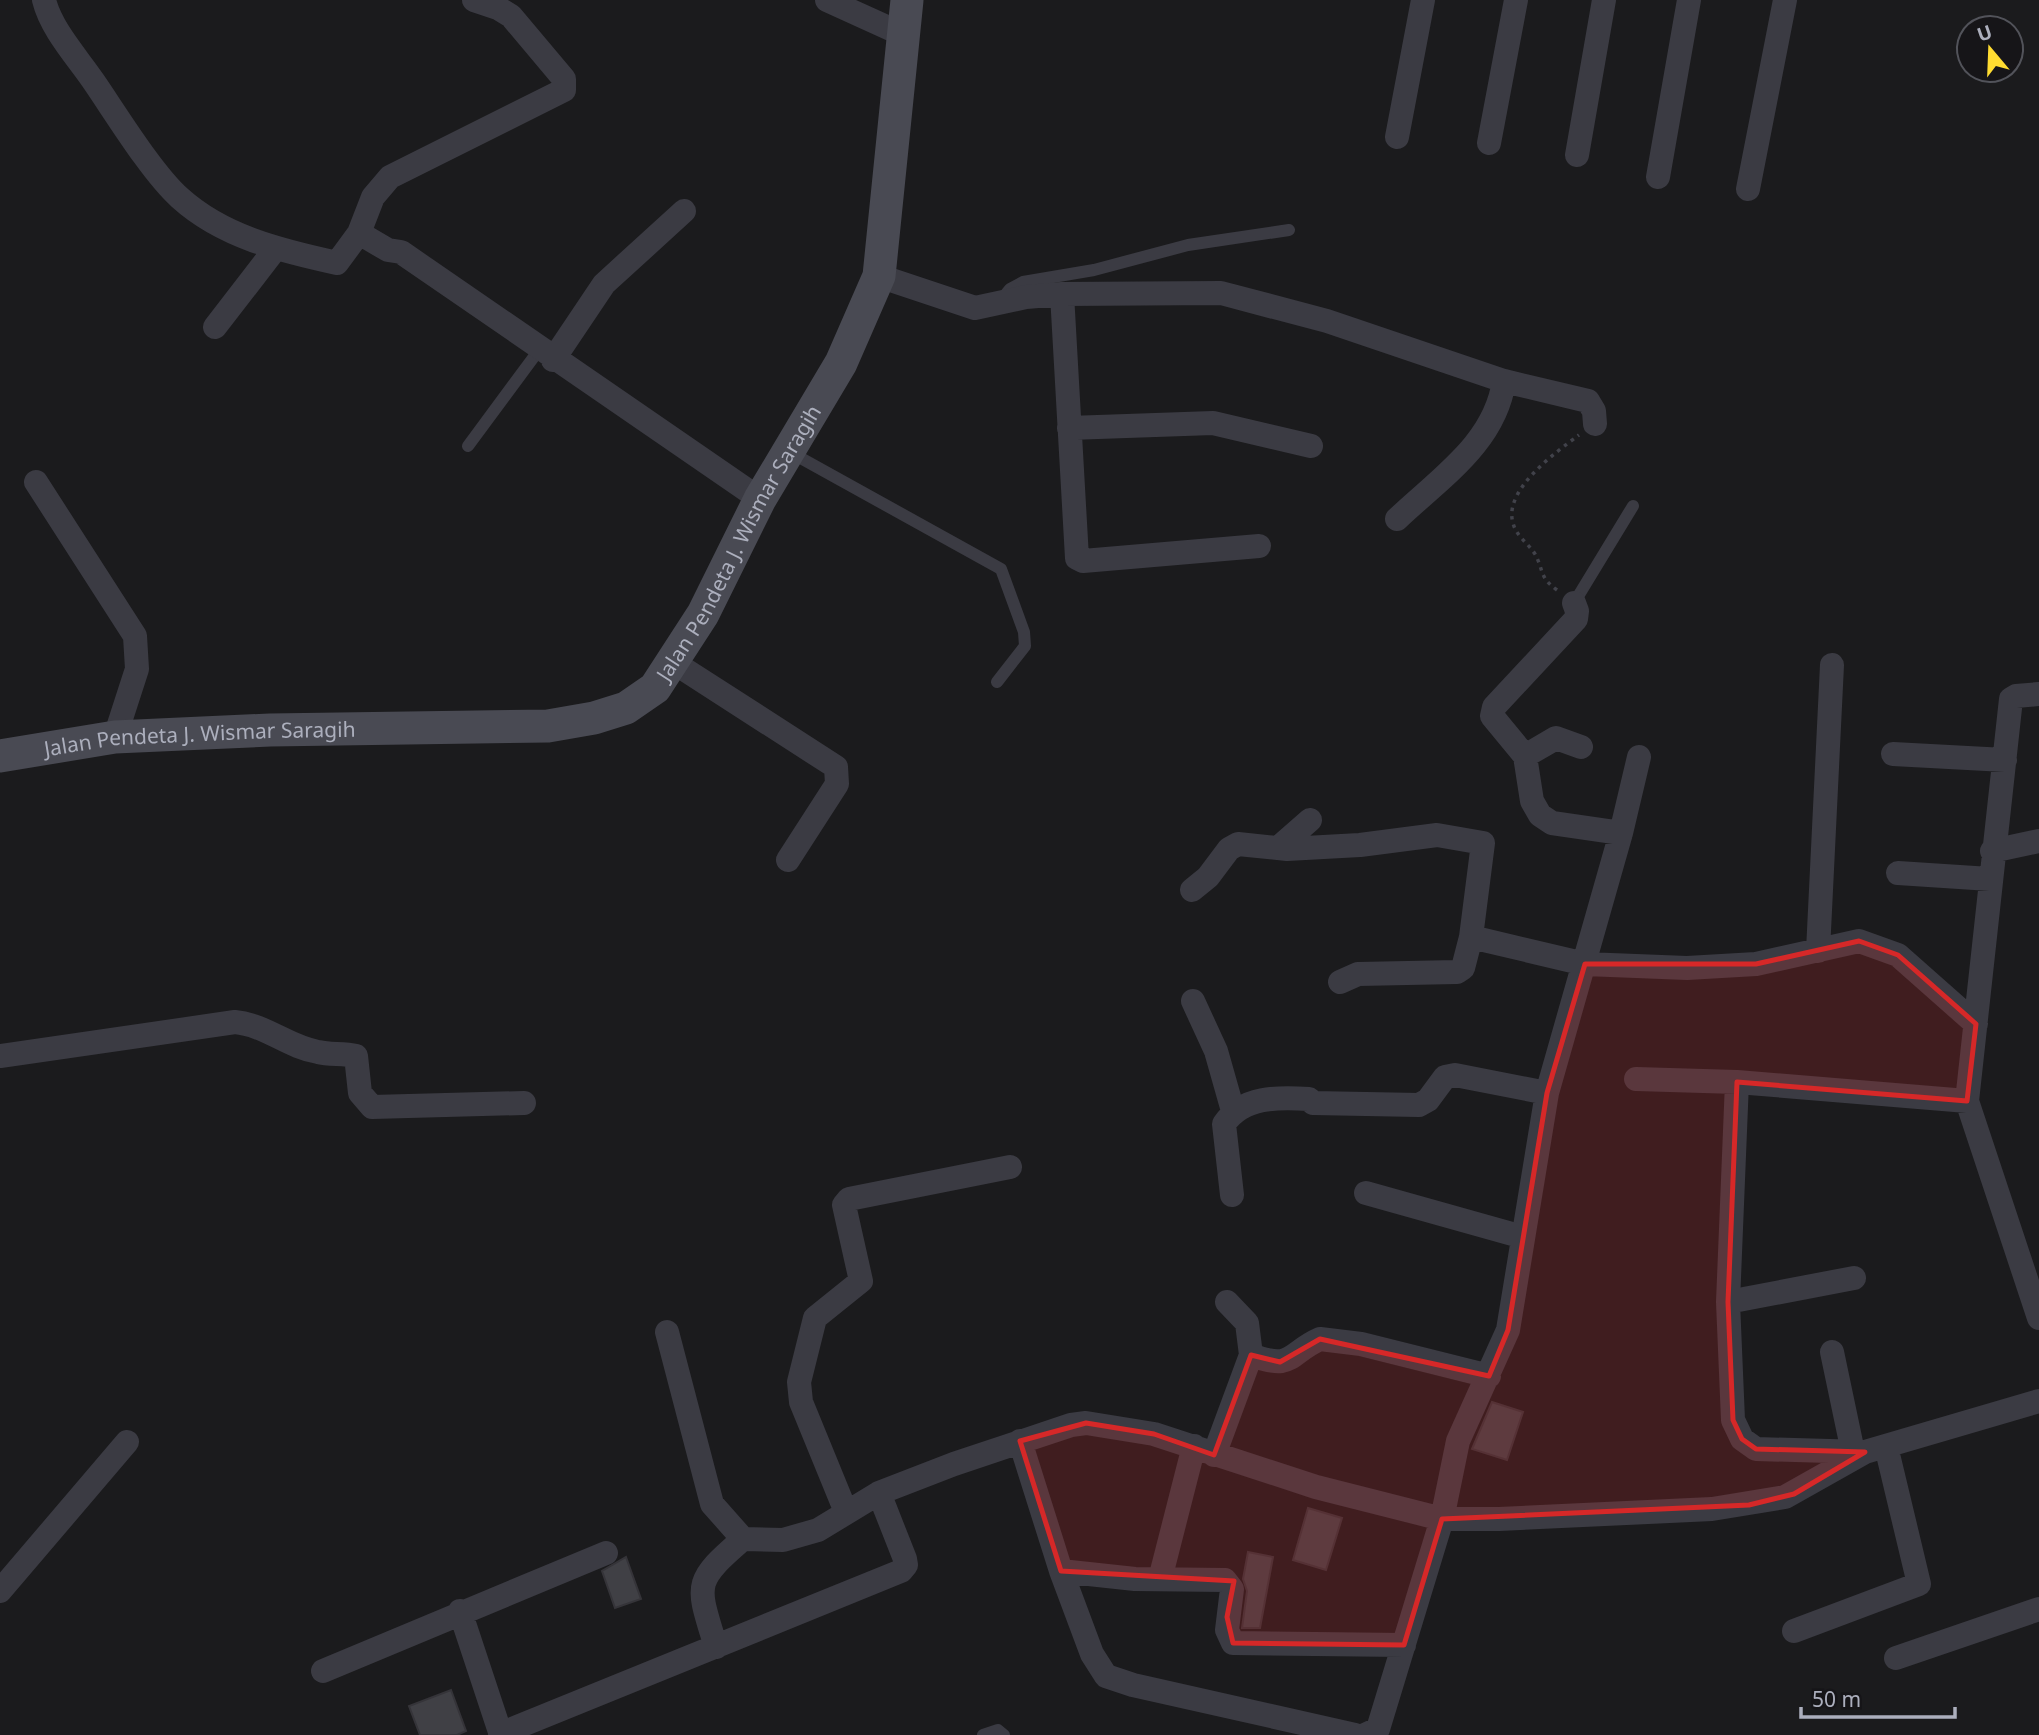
<svg xmlns="http://www.w3.org/2000/svg" width="2039" height="1735" viewBox="0 0 2039 1735" font-family="'Noto Sans',sans-serif">
<rect width="100%" height="100%" fill="#1b1b1d"/>
<path fill="#404045" stroke="#353439" stroke-width="2" d="M1492,1402l31,10 -16,48 -35,-11z
M1308,1508l34,10 -16,52 -33,-10z
M1248,1552l25,5 -13,71h-18l5,-37 -4,-12z
M626,1557l15,42 -26,9 -13,-37z
M451,1690l15,41 -9,4h-37l-11,-29z"/>
<g fill="none" stroke-linecap="round" stroke-linejoin="round">
<path stroke="#41424a" stroke-width="3.5" stroke-dasharray="3.5 5" stroke-linecap="butt" d="M1557,590c-18,-13 -13,-19 -22,-36 -7,-11 -19,-18 -22,-31 -10,-33 43,-71 66,-88"/>
<path stroke="#3b3b43" stroke-width="12" d="M1001,300l9,-11 13,-7 71,-12 94,-25 101,-15
M468,446l71,-96
M788,451l213,118 23,63 1,14 -28,36
M1574,603l59,-97
M983,1735l15,-5 6,5"/>
<path stroke="#3b3b43" stroke-width="24" d="M44,0c7,29 33,57 50,82 22,32 58,91 86,116 43,39 102,53 157,65l22,-30 29,17 13,2 359,247
M827,0l77,35
M1397,137l26,-137
M1489,143l27,-143
M1577,155l27,-155
M1658,177l31,-177
M1748,189l37,-189
M359,233l14,-36 17,-20 174,-87v-11l-53,-63 -13,-8 -24,-8
M879,276l96,32 51,-11 36,-3 159,-1 106,28 177,60 84,20 6,10 1,13
M1062,294l15,264 6,3 176,-15
M215,327l61,-79
M553,360l51,-76 80,-73
M1069,428l144,-5 98,23
M36,482l99,154 2,33 -22,68
M1397,519c43,-41 98,-76 107,-138
M1574,603l3,8 -1,8 -82,88 -2,9 33,40 7,45 8,14 12,8 69,10
M673,662l163,105 1,17 -49,76
M2039,694l-23,2 -5,3 -44,402 72,217
M1893,754l112,6
M1525,756l31,-18 25,9
M1278,848l32,-28
M1992,851l47,-10
M1898,873l92,6
M1192,890l16,-13 21,-28 9,-5 49,5 73,-4 77,-10 46,8 -12,94 -8,31 -6,4 -99,2 -18,8
M1471,937l114,27 102,4 69,-4 103,-23 39,14 78,69
M1818,951l14,-286
M1193,1001l23,50 17,60
M0,1056l235,-34c31,3 53,25 83,30 12,3 25,1 38,4l4,37 12,14 152,-4
M1636,1079l101,3 230,19
M1737,1082l-9,220 5,118 9,19 14,10 108,3
M1366,1193l157,44
M1232,1195l-8,-71c19,-28 54,-27 85,-25l4,4 106,2 9,-5 17,-23 10,-2 92,18
M1728,1302l126,-24
M667,1332l45,172 31,35
M1832,1352l21,100
M1251,1355c43,16 37,-2 69,-16l41,5 128,32
M1020,1441l41,130 31,83 14,22 27,9 222,50
M1214,1455l37,-100 -4,-32 -20,-21
M846,1512l-45,-110 -2,-20 16,-64 46,-37 -17,-76 5,-6 161,-32
M1061,1571l74,8 90,1 7,9 -5,41 6,13 171,2
M1160,1579l34,-133
M0,1591l127,-149
M460,1611l41,124
M1794,1631l125,-47 -33,-138
M716,1647c-19,-63 -24,-64 27,-108l40,1 35,-10 61,-37 75,-29 117,-39 15,-2 68,11 162,53 126,32h57l213,-10 73,-12 80,-45 174,-51
M1896,1658l143,-49
M323,1671l283,-118
M500,1734l401,-163 5,-6 -1,-6 -26,-66
M1365,1735l13,-6 64,-210 16,-78 50,-111 39,-237 74,-260 18,-76"/>
<path stroke="#494a53" stroke-width="33" id="s1" d="M0,756l115,-19 155,-7 278,-4 46,-8 32,-10 29,-20 48,-74 57,-115 81,-136 38,-87 28,-276"/>
</g>
<path fill="#d62828" fill-opacity="0.2" stroke="#d62828" stroke-width="5" stroke-linejoin="round" d="M1859,941l39,14 78,69 -9,77 -230,-19 -9,220 5,118 9,19 14,10 109,3 -71,42 -45,11 -307,14 -38,126 -171,-2 -6,-26 7,-36 -173,-10 -41,-130 66,-18 68,11 60,21 37,-100 29,7 40,-23 169,37 19,-46 39,-237 38,-129h171z"/>
<g text-anchor="middle" dominant-baseline="central" stroke-width="5" stroke-linejoin="round" paint-order="stroke">
<g font-size="21" fill="#acafbd" stroke="#161518">
<text stroke="none"><textPath href="#s1" startOffset="833">Jalan Pendeta J. Wismar Saragih</textPath></text>
<text stroke="none"><textPath href="#s1" startOffset="201">Jalan Pendeta J. Wismar Saragih</textPath></text>
</g>
</g>
<g transform="translate(1990 49) rotate(341)"><circle r="33" fill="#161518" stroke="#52535a" stroke-width="2"/>
<path d="M0-5L12 26L0 18L-12 26Z" fill="#ffdc31"/>
<text y="-10" font-size="19" font-weight="bold" text-anchor="middle" fill="#acafbd">U</text>
</g>
<path d="M1801 1707v10h154v-10" fill="none" stroke="#acafbd" stroke-width="3.5"/>
<text x="1812" y="1707" font-size="21" fill="#acafbd" stroke="#161518" stroke-width="5" paint-order="stroke">50 m</text>
</svg>
